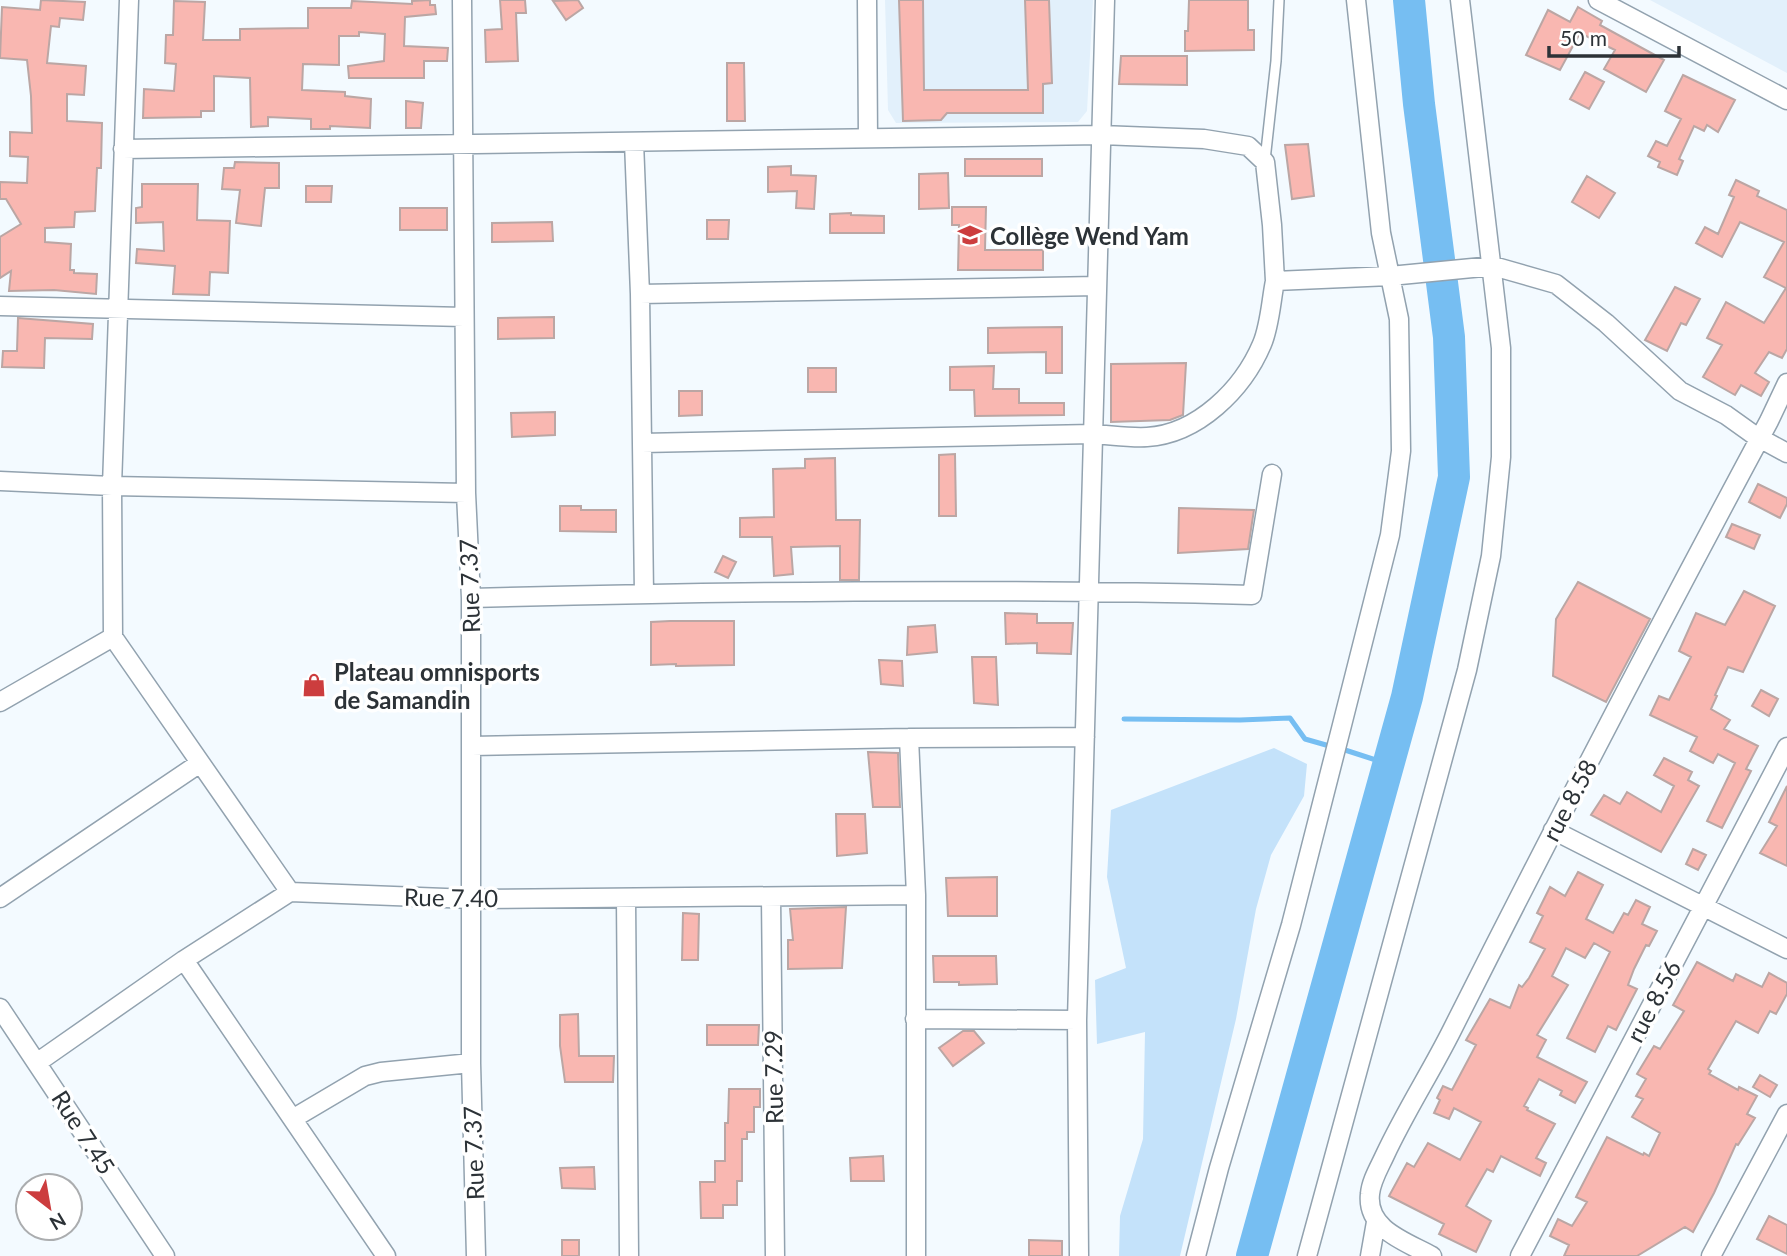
<svg xmlns="http://www.w3.org/2000/svg" width="1787" height="1256" viewBox="0 0 1787 1256" font-family="Lato,sans-serif">
<rect width="100%" height="100%" fill="#f3faff"/>
<path fill="#e2f0fb" d="M885,0h208l-6,111 -9,11 -182,1 -8,-13z
M1650,0h137v73z"/>
<path fill="#c4e2fa" d="M1274,748l33,16 -3,32 -33,59 -15,54 -20,110 -56,237h-61l1,-40 23,-77 2,-107 -48,12 -2,-64 31,-12 -19,-91 4,-67z"/>
<g fill="none" stroke-linecap="round" stroke-linejoin="round">
<path stroke="#76bef2" stroke-width="5" d="M1124,719l116,1 50,-2 15,21 21,6
M1345,750l43,14"/>
<path stroke="#76bef2" stroke-width="32" d="M1252,1256l155,-559 47,-220 -5,-140 -30,-233 -10,-104"/>
</g>
<path fill="#f9b7b1" stroke="#bba6a4" stroke-width="2" d="M41,0l44,2 -2,18 -23,-2 -1,9 -8,-1 -4,37 39,3 -2,29 -17,-1v27l35,2 -1,45h-4l-2,43 -20,1 -1,15 -29,1v14l26,2 -1,26h4v3l23,1 -1,20 -42,-4 -45,1 2,-20 -11,7v-41l21,-13 -15,-25h-6v-17l27,1 1,-26 -18,-1v-24l22,1 -1,-37 -4,-36 -27,-2 2,-51 38,3z
M430,0v5h5l1,9 -31,3 -1,29 44,2 -1,13h-23v17h-75l-1,-12 36,-5 1,-27 -26,-2v4h-20v29l-36,-1 -1,26 43,2v4l26,3 -1,29 -40,-2v3h-19v-10l-43,-2v9l-17,1 -1,-49 -36,-2v35h-13v6l-58,1 1,-29 30,2 2,-27 -11,-1 1,-28h7l1,-34 31,1 -2,38h37v-11l68,-1v-20h43l1,-7 60,3v-3z
M500,0h25l1,13h-10l2,48 -32,1 -1,-32 17,-1z
M578,0l5,8 -17,12 -13,-19z
M899,0h24l1,90h104l-3,-90h24l3,83 -9,1v29h-96l-6,7 -38,1z
M1189,0h59v30h6v20l-69,1v-20h3z
M1578,7l24,14 -2,4 64,35 -18,32 -42,-23 11,-19 -35,-17 -20,37 -34,-15 22,-45 22,12z
M1121,56h66v29l-68,-1z
M727,63h17l1,58h-18z
M1585,72l19,10 -15,27 -19,-10z
M1683,75l52,25 -17,32 -11,-7 -3,6 -10,-5 -15,33 4,2 -6,14 -19,-8 2,-5 -12,-6 8,-15 11,5 14,-27 -16,-8z
M406,101l17,2 -2,25h-15z
M1308,144l6,52 -22,3 -7,-54z
M965,159h77v17h-77z
M235,162l44,1v25h-14l-4,38 -25,-3 4,-33 -18,-1 2,-21h10z
M791,166v9l25,1 -2,33 -18,-1 1,-17 -29,1v-25z
M948,173l1,35 -30,1v-35z
M1587,176l28,17 -16,25 -27,-16z
M1736,180l23,11 -2,5 30,14v139l-5,9 -13,-6 -14,21 14,9 -8,14 -20,-11 -6,10 -32,-18 19,-32 -15,-7 19,-36 38,21 22,-35 -22,-11 20,-35 -44,-20 -18,35 -26,-14 9,-16 13,7 16,-37 -5,-2z
M142,184h56l-1,36 33,1 -2,52 -18,-1 -1,23 -36,-1 2,-28 -39,-3 1,-14 27,2 -1,-29 -27,1v-15l6,-1z
M306,186h26l-1,16h-25z
M952,207h34l-1,43h58v20h-85l1,-45h-7z
M400,208h47v22h-47z
M851,213v2l33,1v17h-54v-19z
M707,220h22l-1,19h-21z
M552,222l1,19 -61,1v-19z
M1675,287l25,12 -14,26 -5,-2 -14,28 -22,-11z
M554,317v21l-56,1v-21z
M18,318l75,6 -1,15 -47,-1 -1,30 -42,-1 1,-16h14z
M1062,327v46h-16v-21l-58,1v-25z
M1186,363l-3,52 -13,5 -59,2v-58z
M994,366l-1,23h26v14h45v12l-89,1 -1,-26h-24v-23z
M808,368h28v24h-28z
M679,391h23v24l-23,1z
M555,412v23l-43,2 -1,-24z
M955,454l1,62h-17v-61z
M835,458l1,62h24l-1,60h-19v-34l-49,1 2,27 -19,2 -2,-39h-32v-19l34,-1 -1,-48 32,-1v-9z
M1758,484l29,14v6l-7,14 -31,-16z
M560,506h21v4h35v22l-56,-1z
M1179,508l75,2 -6,39 -70,4z
M1732,524l28,11 -6,14 -28,-12z
M723,556l13,6 -8,16 -13,-6z
M1578,582l72,37 -44,83 -53,-26 3,-57z
M1744,591l31,15 -32,66 -15,-5 -13,28 2,1 -6,13 19,11 -6,9 34,17 -12,23 5,2 -29,57 -15,-7 28,-58 -17,-9 -5,9 -23,-12 7,-14 -47,-22 9,-19 10,4 22,-43 -12,-6 17,-38 29,12z
M1005,613l32,1v9h36l-2,31 -34,-1v-10l-31,1z
M670,621h64v44l-58,1v-2l-25,1v-43z
M935,625l2,27 -30,3 1,-28z
M972,657h24l2,48 -24,-2z
M879,660l23,1 1,25 -22,-2z
M1761,690l17,9 -9,17 -17,-10z
M868,752l30,1 2,54h-27z
M1664,758l28,14 -4,8 11,6 -38,66 -70,-37 13,-20 16,9 7,-12 34,20 13,-26 -20,-11z
M1787,786v80l-27,-13 17,-27 -8,-4z
M836,814h29l2,39 -30,3z
M1693,849l13,6 -8,15 -12,-6z
M1578,872l25,13 -17,34 27,14 11,-20 4,2 8,-15 14,7 -8,17 15,7 -8,15 -3,-1 -12,24 -6,16 9,4 -21,41 -8,-4 -13,26 -28,-14 43,-86 -16,-9 -9,15 -19,-10 -14,28 16,9 -31,50 9,5 -9,17 50,25 -12,21 -15,-8 2,-4 -23,-12 -15,27 4,2 -1,2 28,14 -19,34 10,5 -6,13 -39,-20 -8,16 -6,-3 -21,37 25,15 -15,31 -37,-18 5,-10 -55,-28 18,-33 7,4 14,-24 32,17 21,-38 -27,-14 -5,11 -15,-6 6,-13 -3,-2 6,-12 9,4 24,-45 -10,-5 24,-41 20,9 9,-23 3,2 7,-9 16,-29 -15,-7 13,-26 -6,-3 13,-26 15,9z
M997,877v39h-49l-2,-38z
M846,907l-4,61 -54,1v-29h5l-3,-31z
M683,913l16,1 -1,46h-16z
M933,956h63l1,28 -38,1v-3h-25z
M1697,962l36,19 3,-7 26,13 7,-14 18,10v11l-11,20 -6,-3 -12,22 -22,-12 -28,48 3,2 -2,3 29,16 1,-3 18,9 -10,18 8,4 -17,27 -2,-1 -22,49 -21,39 -8,-5 -48,29h-73l5,-11 -19,-9 8,-17 14,7 15,-24 -11,-5 31,-60 36,18 1,-2 5,3 11,-23 -28,-16 11,-18 -7,-3 10,-17 -9,-5 17,-28 6,3 24,-38 -11,-6z
M578,1014l1,42h35l-1,26h-48l-5,-36v-31z
M707,1025h52l-1,20h-51z
M963,1031h11l10,12 -31,23 -14,-18z
M1760,1075l17,10 -7,12 -17,-10z
M729,1089h31v18h-6v25h-7v7h-5v42h-5v24h-14v13h-22l-1,-36h15v-21h10v-38h3z
M883,1156l1,25h-33l-1,-23z
M594,1167l1,22 -33,-1 -2,-20z
M1769,1216l18,9v29l-30,-15z
M562,1240h17v16h-17z
M1029,1240l33,1v15h-33z"/>
<g fill="none" stroke-linecap="round" stroke-linejoin="round">
<g stroke="#92a2af" stroke-width="12">
<path id="service" d="M1265,160l11,-99 3,-61"/>
</g>
<g stroke="#92a2af" stroke-width="21">
<path id="minor" d="M129,0l-17,486 1,151 177,255
M462,0l4,493 5,105v465l5,193
M867,0l1,138
M1598,0l189,100
M634,142l6,152 4,300
M123,149l978,-14 103,4 44,7 17,16 7,63 3,56 115,-5 103,-10 63,18 50,39 74,68 46,24 28,20 33,18
M640,294l457,-8
M0,306l464,11
M642,443l451,-9c18,1 36,4 54,3 51,-3 96,-48 115,-93 8,-19 9,-43 13,-63
M0,481l112,5 354,7
M471,598c260,-7 521,-10 781,-3l20,-121
M0,702l113,-65
M909,738l7,157v361
M472,746l437,-8 176,-1
M1553,830l234,119
M0,898l200,-135
M771,898l4,358
M626,899l3,357
M184,960l202,296
M0,1008l165,248
M915,1019l162,1
M38,1062l146,-102 106,-68 181,7 445,-4
M294,1118l71,-42 16,-4 90,-9
M1079,1256l-2,-236 28,-1020
M1196,1256l23,-88 72,-243 51,-200 48,-190 11,-84 -2,-132 -18,-86 -25,-233
M1307,1256l160,-586 24,-114 10,-99v-109l-41,-348
M1370,1256l6,-34
M1432,1256c-25,-14 -66,-26 -62,-62 1,-13 9,-26 15,-39 20,-43 46,-83 67,-125 103,-205 209,-408 317,-609l18,-38
M1520,1256l267,-509
M1711,1256l76,-142"/>
</g>
<use href="#service" stroke="#fff" stroke-width="9"/>
<use href="#minor" stroke="#fff" stroke-width="18"/>
</g>
<defs>
<g id="school-bare" transform="scale(1.89)"><path d="M0-5L7-2L0 1L-7-2ZM-4 1L0 2.5L4 1V4Q0 6-4 4Z" fill="#cc3d3e" stroke="#fff" stroke-width="2.5" paint-order="stroke"/></g>
<g id="shop-bare" transform="scale(1.89)"><path d="M-5-2.5h2.3a2.7 3.5 0 0 1 5.4 0H5L5.5 6h-11ZM-1.5-2.5h3a1.5 2.3 0 0 0-3 0Z" fill="#cc3d3e" stroke="#fff" stroke-width="2.5" paint-order="stroke"/></g>
</defs>
<g fill-rule="evenodd">
<use href="#school-bare" x="970" y="235"/>
<use href="#shop-bare" x="314" y="685"/>
</g>
<g text-anchor="middle" dominant-baseline="central" stroke-width="7" stroke-linejoin="round" paint-order="stroke">
<g font-size="24" font-weight="bold" fill="#2c3237" stroke="#fff" text-anchor="start">
<text x="990" y="235">Collège Wend Yam</text>
<text x="334" y="671">Plateau omnisports<tspan x="334" dy="28">de Samandin</tspan></text>
</g>
<g font-size="24" fill="#2c3237" stroke="#fff">
<text transform="translate(469 586) rotate(-92)">Rue 7.37</text>
<text transform="translate(1569 800) rotate(-62)">rue 8.58</text>
<text transform="translate(451 897) rotate(1)">Rue 7.40</text>
<text transform="translate(1653 1001) rotate(-62)">rue 8.56</text>
<text transform="translate(773 1077) rotate(-91)">Rue 7.29</text>
<text transform="translate(84 1132) rotate(57)">Rue 7.45</text>
<text transform="translate(473 1153) rotate(-92)">Rue 7.37</text>
</g>
</g>
<g transform="translate(49 1207) rotate(149)"><circle r="33" fill="#ffffff" stroke="#abadaf" stroke-width="2"/>
<path d="M0-5L12 26L0 18L-12 26Z" fill="#cc3d3e"/>
<text y="-10" font-size="19" font-weight="bold" text-anchor="middle" fill="#2c3237">N</text>
</g>
<path d="M1549 46v10h130v-10" fill="none" stroke="#2c3237" stroke-width="3.5"/>
<text x="1560" y="46" font-size="21" fill="#2c3237" stroke="#ffffff" stroke-width="5" paint-order="stroke">50 m</text>
</svg>
